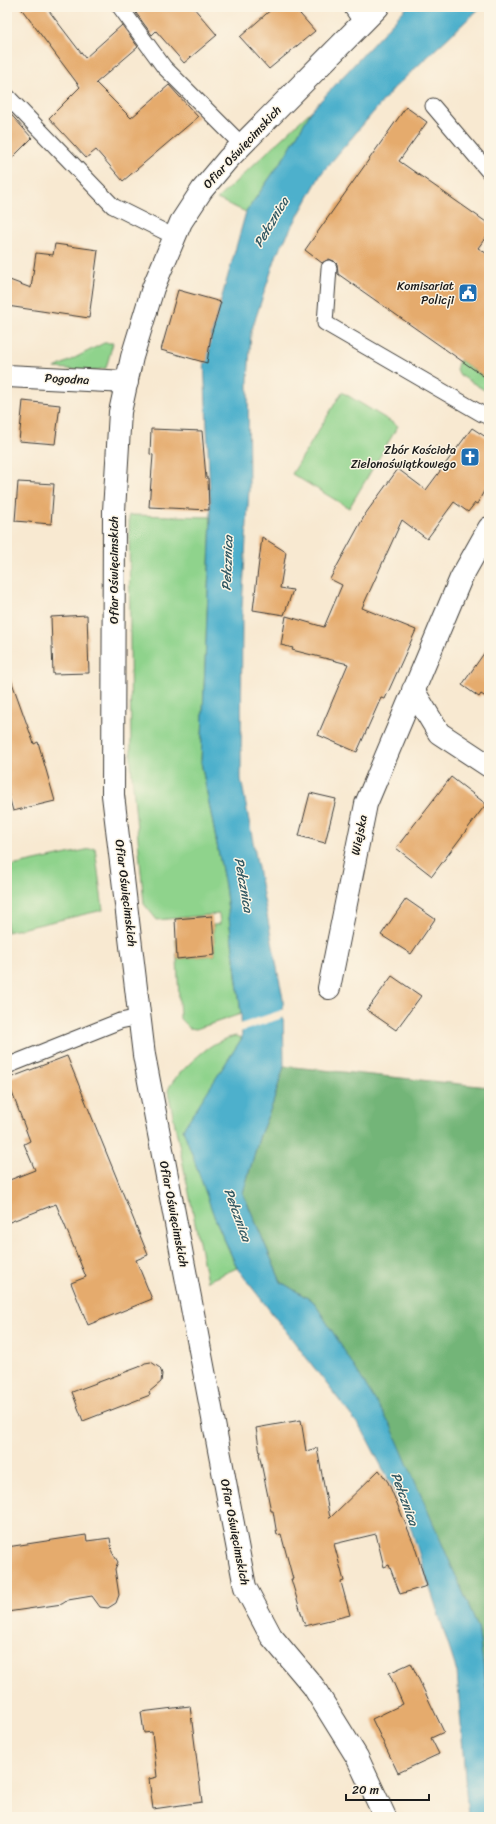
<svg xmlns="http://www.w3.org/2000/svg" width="496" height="1824" viewBox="0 0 496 1824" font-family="Sriracha,sans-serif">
<rect width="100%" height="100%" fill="#fcf5e5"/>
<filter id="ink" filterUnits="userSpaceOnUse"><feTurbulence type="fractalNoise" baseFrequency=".025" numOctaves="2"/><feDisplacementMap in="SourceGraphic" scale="8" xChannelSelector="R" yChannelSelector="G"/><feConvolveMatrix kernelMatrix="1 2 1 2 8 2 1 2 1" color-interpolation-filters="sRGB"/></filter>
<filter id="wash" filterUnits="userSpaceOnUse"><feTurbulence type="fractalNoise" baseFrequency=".012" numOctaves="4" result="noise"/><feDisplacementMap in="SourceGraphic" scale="16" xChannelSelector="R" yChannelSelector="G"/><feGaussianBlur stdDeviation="0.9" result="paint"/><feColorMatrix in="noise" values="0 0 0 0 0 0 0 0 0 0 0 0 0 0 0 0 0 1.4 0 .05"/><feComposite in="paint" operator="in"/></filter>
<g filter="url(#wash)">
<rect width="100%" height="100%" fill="#f8e9d1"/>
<path fill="#8fd38c" stroke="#567854" d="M312,110l-27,46 -39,56 -29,-13z
M104,343h9l-7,25 -13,3 -38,-3z
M460,360l29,20v13l-29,-18c-4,-6 -4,-10 0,-15z
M342,392l56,34 -49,82 -57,-34z
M129,515l82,2 -10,245 24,124 16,128 -45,15 -7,-1 -9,-9 -4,-81 1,21 38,-4 -2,-30 7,-1 -1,-10 -62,6 -13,-16 -13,-140z
M95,848l8,62 -96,22v-65z
M236,1036l6,2 -17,28 -11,150 23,52 -30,13 -39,-190c2,-11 29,-35 40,-43 8,-6 18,-10 28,-12z"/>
<path fill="#73b578" stroke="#48684a" d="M284,1066l205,21v155l-2,9 2,6v450l-11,-80 -12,-26 -152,-299 -33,-20 -38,-89 17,-58 13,-32z"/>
<path fill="#4db0cc" stroke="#346674" d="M407,7h74l-87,81 -73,86 -44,80 -26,78 -3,49 1,108 -7,118 -1,172 42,220 1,67 -11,37 -13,32 -17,58 38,89 33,20 77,124 87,201 11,80v110h-21l-11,-145 -51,-159 -43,-82 -126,-163 -23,-52 -31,-87 59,-91 -1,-24 -16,-128 -24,-124 10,-245 -7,-157 42,-148 39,-56 27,-46z"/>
<path fill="#f8e9d1" d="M285,1009l1,8 -46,15v-8z"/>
<g id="blocks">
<path fill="#e5ab6d" d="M20,7h26l39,51 37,-33 16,22 -42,36 35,35 38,-33 29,32 -75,64 -27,-31 -10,8 -37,-40 31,-31z
M135,7h58l24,28 -33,28 -28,-32 -4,4 -16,-22 2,-2z
M274,7h20l21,24 -46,38 -29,-32z
M406,107l21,15 -28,39 90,63v9l-11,15 11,7v125l-151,-106 -1,-10 -3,-3 -5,-2 -7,4 -17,-13z
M7,110l25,28 -25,25z
M55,244l43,6 -9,68 -82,-12v-27l24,9 5,-35 17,2z
M178,290l43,12 -10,33 -4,28 -46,-13z
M23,401l37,4 -5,39 -36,-3z
M472,428l17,11v43l-12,22 -2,-1 -7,9 -14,-10 -27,37 -25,-19 -40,88 54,22 -31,69 -4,-1 -24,54 -39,-17 30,-71 -56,-14 1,-2 -12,-3 5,-29 38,11 18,-42 -12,-6 36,-66 32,-44 28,21z
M151,429l51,2 4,47h2l1,32 -60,-3 4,-52 -3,-1z
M18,482l36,2 -3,40 -36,-3z
M262,537l24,15 -6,36 13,2 -9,25 -31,-5z
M87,615l2,58 -36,1 -2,-57z
M489,646v53l-8,-5 -2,3 -17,-12z
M7,677h3l24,67 4,-2 17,59 -42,10 -6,-22z
M451,777l35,27 -54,72 -36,-28z
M310,793l26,6 -11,44 -26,-7z
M406,899l29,20 -24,35 -30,-19z
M212,916l3,39 -38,4 -2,-40z
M392,976l29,20 -25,34 -29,-20z
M67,1056l81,199 -12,5 16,39 -64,26 -17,-42 15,-6 -30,-73 -49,19v-42l28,-11 -11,-26 6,-3 -23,-62z
M151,1362l9,6 2,6 -1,8 -12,10 1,3 -67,26 -11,-29 67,-25 6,-4z
M301,1420l5,31 11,-3 13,70 49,-48 9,12 26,62 13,42 -27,8 -11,-29 -5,2 -8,-33 -42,10 10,37 -3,1 9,33 -45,11 -14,-47h2l-12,-45 -4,1 -4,-24h-2l-12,-58h1l-4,-25z
M86,1535l1,6 23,-3 2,14 6,10 -3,7 4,26 -3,8 -8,5 -8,-1 -8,-11 -24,4 -6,4 -55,8v-65z
M411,1663l33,69 -13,6 8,16 -41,19 -26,-54 31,-15 -14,-31z
M190,1706l12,96 -49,7 -4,-30 8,-2 -5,-45 -8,1 -3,-21z"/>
</g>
</g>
<g filter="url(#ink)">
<use href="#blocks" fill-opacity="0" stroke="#3d3b37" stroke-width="1"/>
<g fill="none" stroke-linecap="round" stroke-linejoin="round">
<g stroke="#3d3b37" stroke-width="17">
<path id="service" d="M120,7l44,60 78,78
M351,7l11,16
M7,96l106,110 62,31
M433,106l56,66
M329,268l-4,55 157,91 7,3
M7,1066l113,-45 20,-4"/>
</g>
<g stroke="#3d3b37" stroke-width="24">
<path id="minor" d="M7,376l120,6
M413,690l26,43 50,33
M329,988l37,-184 95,-226 28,-50"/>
</g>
<g stroke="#3d3b37" stroke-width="24">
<path id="tertiary" d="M378,7l-150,152 -26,31 -21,32 -28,66 -21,69 -12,55 -6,99 -1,284 31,260 101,532 26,49 42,50 44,71 28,60"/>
</g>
<use href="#service" stroke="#fff" stroke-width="15"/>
<use href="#minor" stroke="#fff" stroke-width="22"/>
<use href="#tertiary" stroke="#fff" stroke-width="22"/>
</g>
</g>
<defs>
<g id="civic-square" transform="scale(1)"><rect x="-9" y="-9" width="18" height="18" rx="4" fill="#1f6fb2" stroke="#fcf5e5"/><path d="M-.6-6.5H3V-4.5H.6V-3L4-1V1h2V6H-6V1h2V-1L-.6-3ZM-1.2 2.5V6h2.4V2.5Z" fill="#fff"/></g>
<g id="church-square" transform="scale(1)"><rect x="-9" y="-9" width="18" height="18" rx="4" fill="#1f6fb2" stroke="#fcf5e5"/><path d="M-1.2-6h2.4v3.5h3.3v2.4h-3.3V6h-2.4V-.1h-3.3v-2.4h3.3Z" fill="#fff"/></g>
</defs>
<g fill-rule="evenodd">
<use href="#civic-square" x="468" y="293"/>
<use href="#church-square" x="470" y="457"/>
</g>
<g text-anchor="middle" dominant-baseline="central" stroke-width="3" stroke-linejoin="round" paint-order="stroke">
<g font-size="12" fill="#1c1c1c" stroke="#fcf5e5">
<text transform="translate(242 147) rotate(-47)">Ofiar Oświęcimskich</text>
<text transform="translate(67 379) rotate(3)">Pogodna</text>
<text transform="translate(114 570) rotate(-90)">Ofiar Oświęcimskich</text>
<text transform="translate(359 835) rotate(-79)">Wiejska</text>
<text transform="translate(126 893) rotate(83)">Ofiar Oświęcimskich</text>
<text transform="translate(174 1214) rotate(79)">Ofiar Oświęcimskich</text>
<text transform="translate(235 1532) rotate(79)">Ofiar Oświęcimskich</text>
</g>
<g font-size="12" fill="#1c1c1c" stroke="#fcf5e5" text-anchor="end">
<text x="454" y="286">Komisariat<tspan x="454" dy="14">Policji</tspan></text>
<text x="456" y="450">Zbór Kościoła<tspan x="456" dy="14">Zielonoświątkowego</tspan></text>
</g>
<g font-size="13" font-style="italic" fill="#305762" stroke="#fcf5e5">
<text transform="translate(271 222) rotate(-59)">Pełcznica</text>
<text transform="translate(227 563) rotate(-88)">Pełcznica</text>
<text transform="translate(244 885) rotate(80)">Pełcznica</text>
<text transform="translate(238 1215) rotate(70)">Pełcznica</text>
<text transform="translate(405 1499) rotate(70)">Pełcznica</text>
</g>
</g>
<rect width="496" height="1824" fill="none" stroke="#fcf5e5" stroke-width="24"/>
<path d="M346 1794v6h83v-6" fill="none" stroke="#1c1c1c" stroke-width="2"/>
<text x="352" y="1794" font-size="12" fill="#1c1c1c" stroke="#fcf5e5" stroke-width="3" paint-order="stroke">20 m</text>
</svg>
